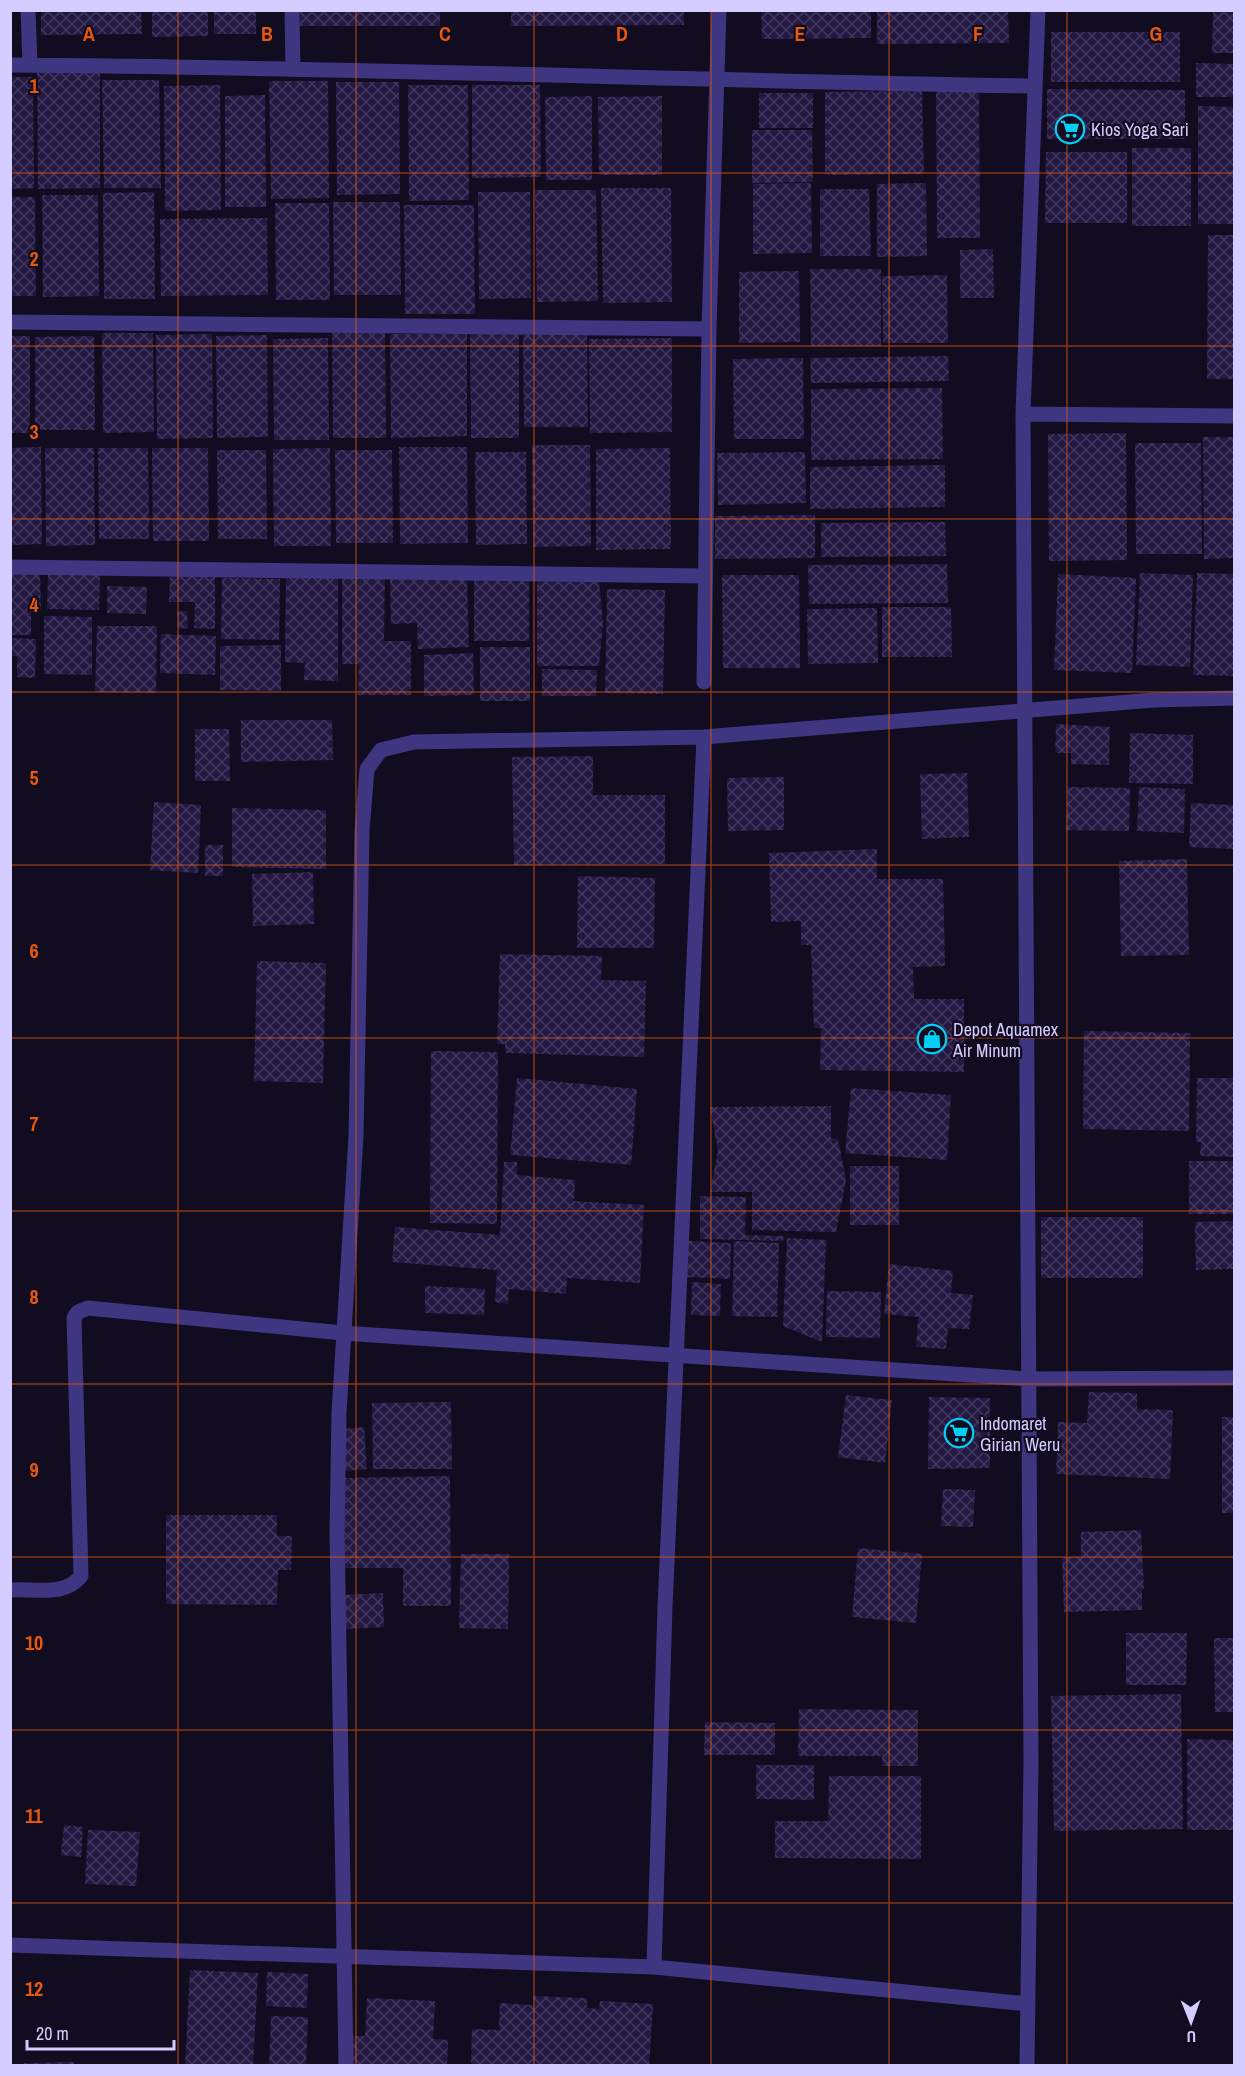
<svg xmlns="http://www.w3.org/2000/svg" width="1245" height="2076" viewBox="0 0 1245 2076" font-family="'Archivo Narrow',sans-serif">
<defs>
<pattern id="building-cross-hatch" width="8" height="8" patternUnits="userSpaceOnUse" patternTransform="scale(1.5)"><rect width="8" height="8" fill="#231842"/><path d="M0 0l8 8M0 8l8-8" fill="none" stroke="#42385e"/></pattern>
</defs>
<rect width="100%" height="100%" fill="#110c20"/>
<path fill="url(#building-cross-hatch)" d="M41,10h100l1,24 -101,1z
M152,10h56v26l-56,1z
M214,10h42v24h-42z
M299,10h141v16h-140z
M511,10h173v15l-173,1z
M761,10h110v28l-109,1z
M877,10h131l1,33 -132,1z
M1213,11h21v42h-22z
M1051,32h129v50h-129z
M1196,63l38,1v33h-38z
M37,73h63v115l-62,1z
M10,77h23l1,111 -24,1z
M102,80h57l2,108h-57z
M269,81h59l1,117 -58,1z
M336,82h63l1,112 -63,1z
M220,85l1,125 -56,1 -1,-125z
M408,85h60l1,115 -60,1z
M472,85h68l1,92 -69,1z
M1047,89l138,1v49h-138z
M922,91l2,83 -99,1v-83z
M936,91h43l1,147h-43z
M759,93h54v35h-54z
M265,95l1,112h-41v-111z
M592,96v84h-46l-1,-83z
M662,96v79h-63l-1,-78z
M1198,106l36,1v117h-36z
M752,130h60l1,52 -61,1z
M1132,148h59v78h-59z
M1046,152h81v71h-82z
M811,183l1,70 -59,1v-70z
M926,183l1,73 -50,1v-73z
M601,188h70l1,114 -69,1z
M820,189h49l2,67h-51z
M535,190h61l2,111 -61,1z
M154,192l1,107h-51l-1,-106z
M478,192h52l1,106 -52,1z
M42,195h56l1,101 -56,1z
M10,197h25l1,99h-26z
M333,202h67l1,93h-67z
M275,203h54l1,97h-54z
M404,205h70l1,109h-70z
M267,218l1,77 -107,1 -1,-77z
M1208,235h26v144h-27z
M993,249l1,49h-34v-48z
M810,269h71v77h-70z
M799,271l1,71 -61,1v-71z
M947,275l1,68h-65l-1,-67z
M332,332h53l1,106h-53z
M102,333h51l1,99 -51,1z
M519,333v105h-48l-1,-104z
M212,334l1,104 -56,1 -1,-104z
M390,334h77v102l-76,2z
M587,334l1,93h-64l-1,-92z
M267,335l1,102 -51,1 -1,-102z
M10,336h20v97h-20z
M94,336l1,94h-60v-93z
M328,338l1,102h-55l-1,-101z
M672,338v94l-82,1 -1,-94z
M948,356l1,25 -138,2 -1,-25z
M803,358l1,81h-70l-1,-80z
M942,388l1,71 -132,1v-71z
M1126,433l1,127 -78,1 -1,-127z
M1203,437h31v121l-30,1z
M1135,443h66l1,111h-66z
M532,445h58l1,101 -58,1z
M41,447l1,97 -32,1v-97z
M399,447h68l1,96 -68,1z
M45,448h49l1,97 -49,1z
M98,448h50l1,91h-50z
M152,448h56l1,93h-56z
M330,448l1,98h-57l-1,-97z
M670,448l1,101 -75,1v-101z
M217,450h49l1,89h-49z
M335,450h57l1,93h-57z
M475,452h51l1,92 -51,1z
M805,452l1,51 -88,2 -1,-52z
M945,465v42l-135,2v-42z
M815,515v43l-100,1v-43z
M945,522l1,34 -125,1v-34z
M947,564l1,39 -139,1 -1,-39z
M10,571l30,1 1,37h-10v26h-21z
M48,572l52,2 -1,36 -52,-1z
M1140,573l53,2 -3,92 -54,-2z
M1197,573l37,1v102l-41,-1z
M1058,574l78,4 -4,95 -78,-3z
M722,575h77l1,93h-77z
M170,576h45v53l-21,-1 1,-26h-26z
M286,576l52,1v104l-34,-1 1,-17 -20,-1z
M467,577l2,70 -51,2 -1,-26 -26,1 -1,-45z
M222,578l58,1 -1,61 -58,-1z
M529,578v63h-55v-62z
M342,579h43l-1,62h27v54h-53l1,-31h-17z
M537,581h62l4,42 -4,43h-62z
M107,586l40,1 -1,27 -39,-1z
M607,589l58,1 -2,104 -58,-1z
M882,607h69l1,50h-70z
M877,608l1,55 -70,1 -1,-55z
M187,611l1,17 -10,1 -1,-17z
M44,616l48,1v58l-48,-1z
M97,626h60l-1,67 -61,-1z
M161,634l55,2 -1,39 -55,-2z
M10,638l26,1 -1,39 -18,-1v-21h-7z
M281,645v46l-61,-1v-44z
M480,647h50v54h-50z
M473,653l1,42 -50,1v-41z
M542,669l55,1 -1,26h-54z
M241,720h91l1,40 -92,2z
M1056,724l54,3 -1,38 -38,-1v-11h-16z
M195,729h34l1,52h-35z
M1130,733l63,2v49l-64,-1z
M593,756v39h72v69l-151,1 -2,-108z
M967,773l2,64 -47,2 -2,-65z
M784,777v53l-56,1 -1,-53z
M1068,787l62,1 -1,43 -63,-1z
M1139,787l46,2 -1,44 -47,-2z
M154,802l47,3 -3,68 -48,-3z
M1191,803l43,2v44l-45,-2z
M232,808l94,2v59l-94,-2z
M205,845h18v31h-18z
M877,849v30h66l2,87 -32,1 1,32h50v73l-144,-2 1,-42h-7l-3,-83h-10v-24l-30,1 -2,-69z
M1187,859l2,96 -68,1 -2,-95z
M313,872l1,52 -61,2 -1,-52z
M578,876l77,2 -1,70h-77z
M500,954l102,2 -1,24 45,1 -2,76 -139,-4v-9h-8z
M257,961l69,2 -3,120 -69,-2z
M1084,1031l106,2 -1,98 -106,-2z
M431,1051l67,1 -1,172 -67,-1z
M517,1078l120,11 -6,76 -121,-10z
M1197,1078h37v79l-34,-1 1,-14h-5z
M851,1088l100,7 -4,65 -102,-7z
M831,1106v32l7,1 8,41 -10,52 -84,-2v-38h-42l8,-41 -8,-44z
M1189,1161h45v53h-45z
M504,1162h13v13l58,5 -1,21 70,4 -4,78 -73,-5 -1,16 -57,-5 -1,15 -13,-2 2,-32 -105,-8 3,-35 105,8z
M850,1166h49v59h-49z
M700,1196l46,1 -1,38 39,1 -1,5 -83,-2z
M1041,1217h102v61h-102z
M1234,1221v48l-38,1 -1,-48z
M787,1238l39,2 -4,102 -39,-16z
M688,1241l43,2 -1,36 -43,-2z
M734,1241l45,2 -2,74 -45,-1z
M889,1264l64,7 -2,22 22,2 -4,34 -21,-1 -2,21 -30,-2 2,-30 -34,-3z
M692,1282l29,2 -1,32 -29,-1z
M425,1286l60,3 -1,26 -59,-2z
M827,1291l54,1 -1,46 -54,-1z
M1089,1392l48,1v16l36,1 -3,69 -114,-5 2,-52 29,1z
M846,1395l46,5 -7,63 -47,-6z
M929,1397l61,1v70l-62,1z
M451,1402l1,67h-79l-1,-66z
M1222,1417h12v96h-12z
M364,1427l3,42 -23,2 -2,-42z
M450,1476l1,130h-48v-38h-60l-1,-90z
M943,1489l32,1 -2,37 -32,-1z
M166,1515h111v21h15l-1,34h-13l-1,35 -111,-1z
M1141,1530l3,59h-2v21l-78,2 -2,-55h19v-25z
M858,1548l64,6 -6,69 -64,-6z
M461,1554h48l-1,75 -49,-1z
M383,1593l1,34 -39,2 -1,-34z
M1126,1633h61l-1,52h-60z
M1214,1638h20v74h-19z
M1181,1694l2,135 -129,2 -3,-135z
M799,1709l119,1v56h-36v-10h-84z
M705,1722l70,1v32h-71z
M1187,1739l47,1v90h-47z
M756,1765h58v35l-58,-1z
M829,1776h92v83l-146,-1v-37h53z
M64,1825l19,2 -2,30 -20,-2z
M88,1830l52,2 -4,54 -51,-2z
M190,1970l68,3 -5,93h-68z
M267,1972l41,2 -1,34 -41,-2z
M533,1996l54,2v10l12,1 1,-8 53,3 -4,62h-178l1,-37 27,1 1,-27 33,2z
M367,1998l68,3 -2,38 15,1 -1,26h-95l1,-30h12z
M271,2016l37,1 -2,49h-37z
M74,2062v4h-50v-3z"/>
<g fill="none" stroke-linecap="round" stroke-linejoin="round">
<path stroke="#3e3681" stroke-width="15" d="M28,10l2,55
M292,10l1,59
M10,65c342,2 683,16 1024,21
M10,322l699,7
M1023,414l211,2
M10,567l694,9
M704,682l5,-353 10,-319
M10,1590c25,-2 55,7 71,-14l-7,-258 4,-6 10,-4 255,25 685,46 206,-1
M10,1945l644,22 374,37
M654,1967l11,-360 39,-870
M346,2066l-9,-534 2,-119 17,-277 6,-306 5,-61 14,-19 33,-8 290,-5 450,-37 80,-2
M1027,2066l4,-305 -8,-1347 15,-404"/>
</g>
<path fill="none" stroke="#e8590c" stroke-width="1.5" stroke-opacity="0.55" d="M178,10v2056M356,10v2056M534,10v2056M711,10v2056M889,10v2056M1067,10v2056M10,173h1224M10,346h1224M10,519h1224M10,692h1224M10,865h1224M10,1038h1224M10,1211h1224M10,1384h1224M10,1557h1224M10,1730h1224M10,1903h1224"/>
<defs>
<g id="supermarket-ring" transform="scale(1.5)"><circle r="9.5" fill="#110c20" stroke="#00cff7" stroke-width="1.5"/><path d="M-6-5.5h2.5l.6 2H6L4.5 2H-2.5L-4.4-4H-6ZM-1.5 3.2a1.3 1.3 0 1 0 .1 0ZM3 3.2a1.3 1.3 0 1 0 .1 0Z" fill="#00cff7"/></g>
<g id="shop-ring" transform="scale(1.5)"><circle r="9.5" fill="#110c20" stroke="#00cff7" stroke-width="1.5"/><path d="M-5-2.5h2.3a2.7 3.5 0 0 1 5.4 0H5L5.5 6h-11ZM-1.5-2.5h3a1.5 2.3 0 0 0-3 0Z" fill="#00cff7"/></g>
</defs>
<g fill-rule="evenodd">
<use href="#supermarket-ring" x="1070" y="129"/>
<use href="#shop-ring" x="932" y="1039"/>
<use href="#supermarket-ring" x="959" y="1433"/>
</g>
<g text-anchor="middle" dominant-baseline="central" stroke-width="4.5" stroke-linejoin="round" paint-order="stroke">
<g font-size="18" fill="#d5ccff" stroke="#110c20" text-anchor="start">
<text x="1091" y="129">Kios Yoga Sari</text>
<text x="953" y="1029">Depot Aquamex<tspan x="953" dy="21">Air Minum</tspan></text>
<text x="980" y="1423">Indomaret<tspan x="980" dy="21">Girian Weru</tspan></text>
</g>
</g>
<g font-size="20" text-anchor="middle" font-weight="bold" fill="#e8590c" stroke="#110c20" stroke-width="4.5" stroke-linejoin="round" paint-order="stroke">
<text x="89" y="41">A</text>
<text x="267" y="41">B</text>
<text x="445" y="41">C</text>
<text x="622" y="41">D</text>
<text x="800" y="41">E</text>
<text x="978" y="41">F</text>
<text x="1156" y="41">G</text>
<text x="34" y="93">1</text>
<text x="34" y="266">2</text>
<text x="34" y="439">3</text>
<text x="34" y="612">4</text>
<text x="34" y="785">5</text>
<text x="34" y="958">6</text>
<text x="34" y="1131">7</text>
<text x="34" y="1304">8</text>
<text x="34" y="1477">9</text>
<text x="34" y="1650">10</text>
<text x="34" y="1823">11</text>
<text x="34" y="1996">12</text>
</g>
<rect width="1245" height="2076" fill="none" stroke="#d5ccff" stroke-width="24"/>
<g transform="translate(1191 2022) rotate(179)" stroke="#110c20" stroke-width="4.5" paint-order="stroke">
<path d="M0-4.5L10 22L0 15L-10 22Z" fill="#d5ccff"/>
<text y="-9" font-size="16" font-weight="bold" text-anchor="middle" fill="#d5ccff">U</text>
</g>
<path d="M27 2040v9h147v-9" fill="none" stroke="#d5ccff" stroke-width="3"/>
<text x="36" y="2040" font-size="18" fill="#d5ccff" stroke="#110c20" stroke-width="4.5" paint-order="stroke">20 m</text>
</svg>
